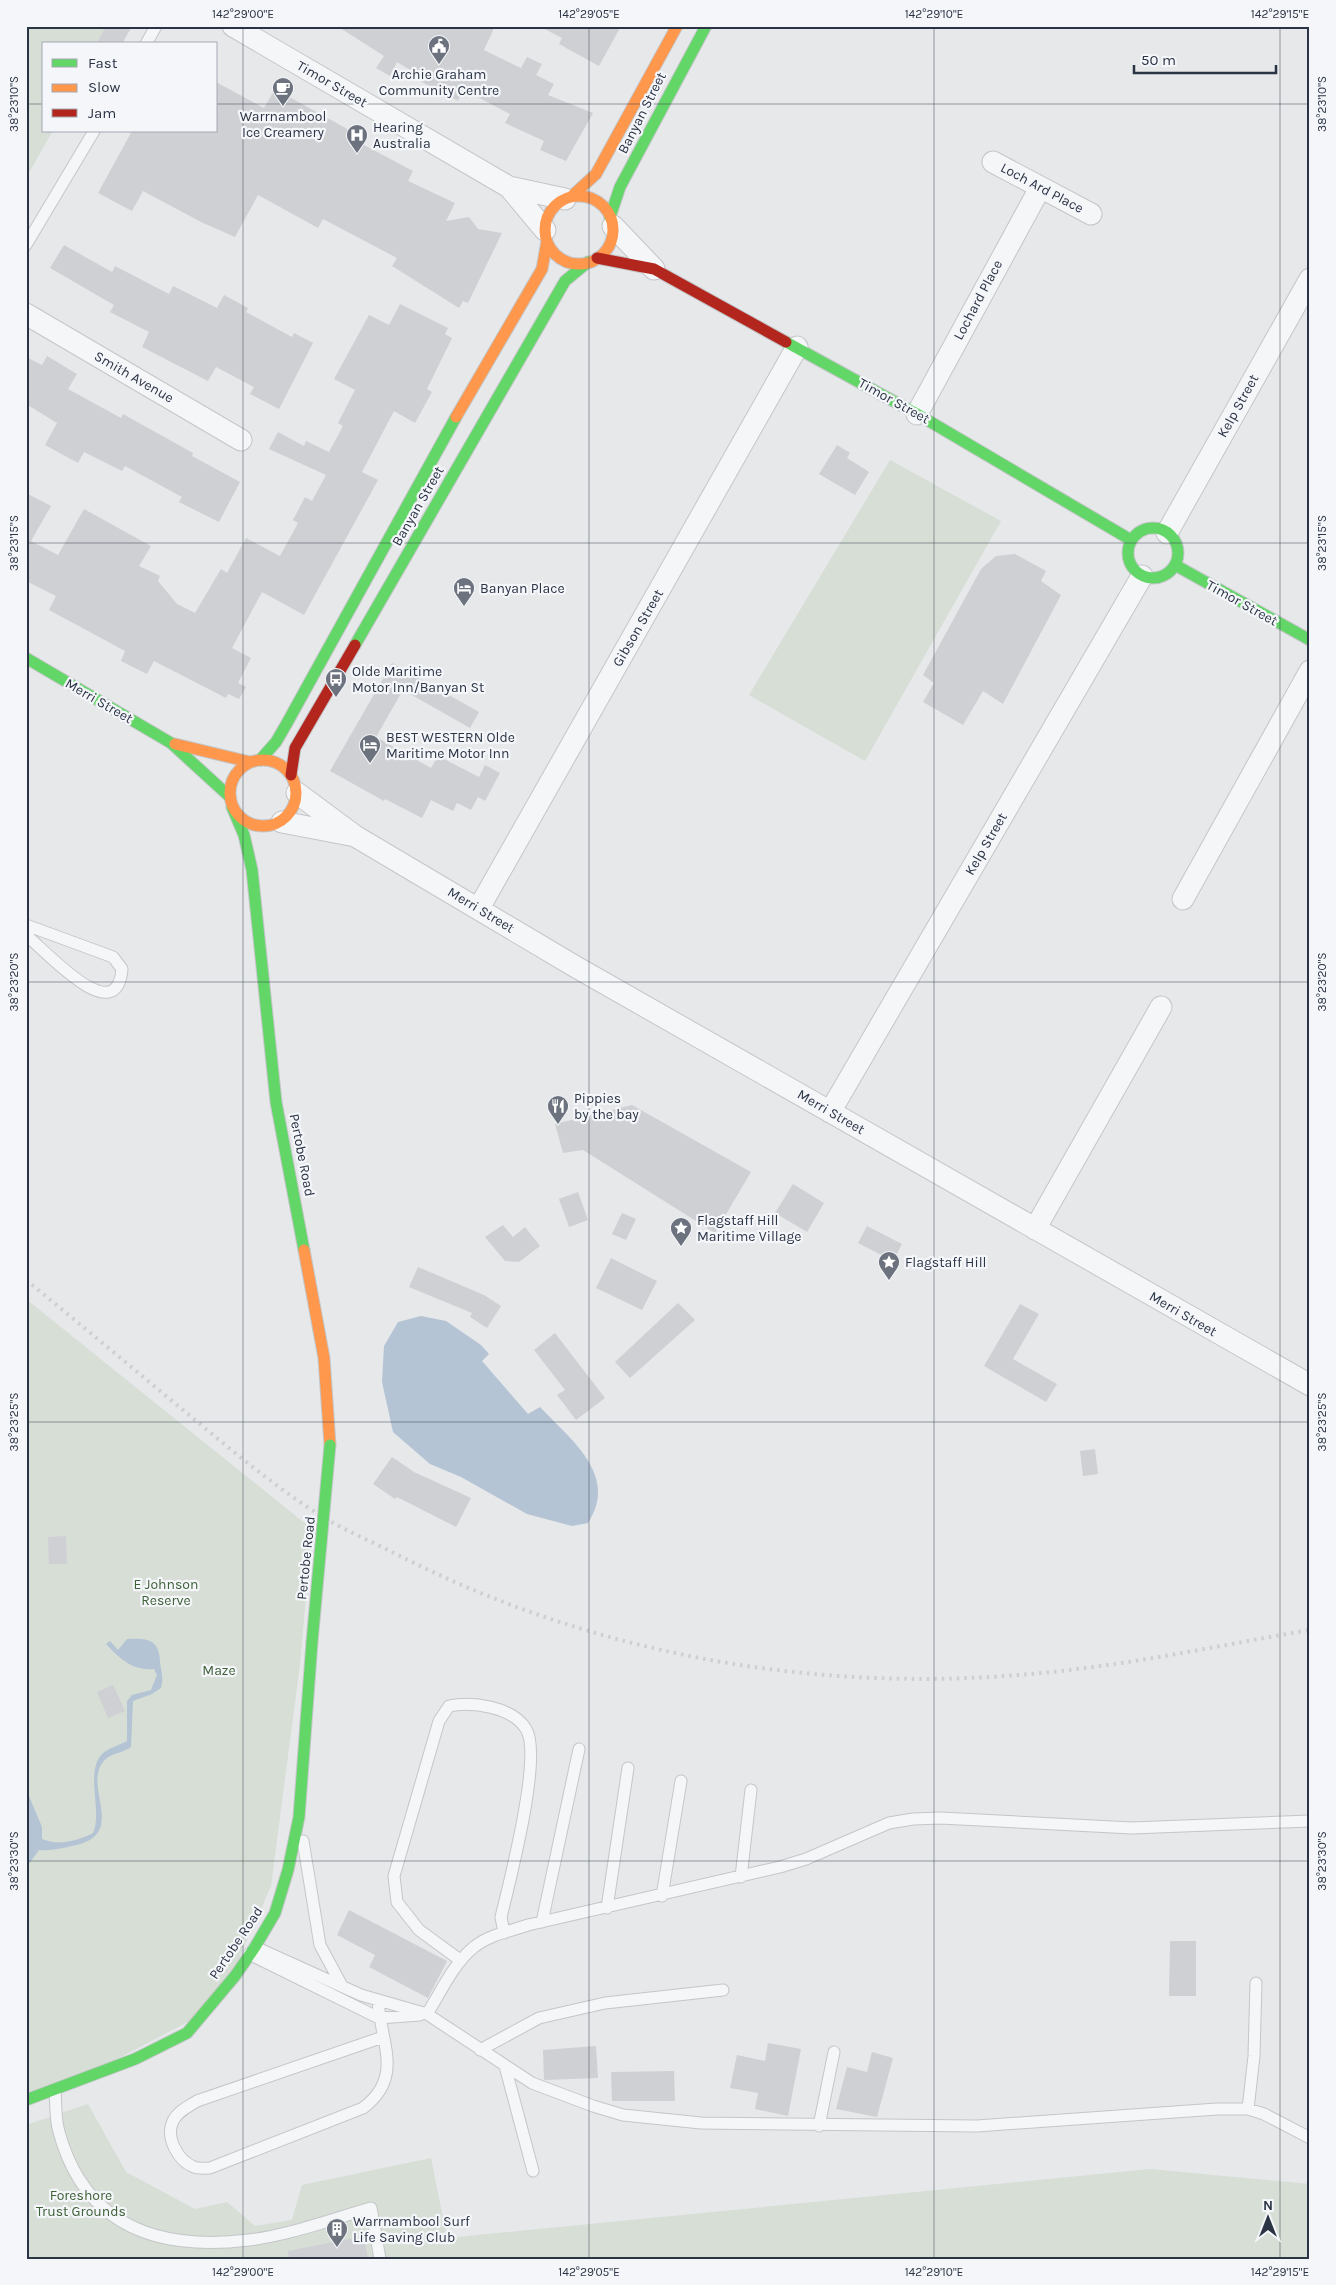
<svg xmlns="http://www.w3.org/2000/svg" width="1336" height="2285" viewBox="0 0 1336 2285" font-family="Karla,sans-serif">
<rect width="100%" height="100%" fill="#e6e8ea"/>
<path fill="#d6ded6" d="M26,26h80l-10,18h-52v87l8,1 -26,46z
M890,460l111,61 -136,240 -116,-66z
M26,1299l286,230 -12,135 -29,222 -53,120 -192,101z
M88,2104l38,68 69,37 32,-7 28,24 37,-6 10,-35 129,-27 16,80 703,-69 160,15v75h-1284v-134z"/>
<path fill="#b4c4d5" d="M421,1316l25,5 35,24 8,9 -7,7 46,53 12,-7c31,33 79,68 48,116l-16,3 -45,-12 -66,-37 -31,-13 -37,-32 -11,-50 2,-36 14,-24z
M127,1639c20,-1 32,0 33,22 1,11 4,16 1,27l-9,6 -19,7 -2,46c-11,8 -24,5 -31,20 -12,25 24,67 -24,78 -13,3 -24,6 -37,5l-13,18v-79l16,38v12c17,7 35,2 51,-6 10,-23 -9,-62 10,-80 6,-5 17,-8 24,-12v-40l5,-6 19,-5 6,-15 -3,-6c-21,2 -34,-10 -48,-25l4,-3 8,9z"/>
<path fill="#ced0d3" d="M106,26h26l-10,18h-26z
M337,26h158l-11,24 37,18 6,-11 15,7 -6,11 18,9 -6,11 45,18 -27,48 -26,-11 4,-9 -39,-18 5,-9 -46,-24 -6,11 -38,-20 2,-4 -25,-15 -7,14 -14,-8 8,-12z
M539,26h82l-22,40 -40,-22 3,-6z
M216,82l48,26 11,-19 92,51 -3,5 49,26 -5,10 47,22 -9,18 23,-4 9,12 24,4 -34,70 -5,-2 -4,7 -67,-42 5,-8 -74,-39 -5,9 -60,-33 -23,42 -34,-15 -58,-31 -11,20 -34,-18 34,-62h84z
M64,245l48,27 3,-6 54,28 4,-8 44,22 7,-13 24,13 -2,4 46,25 2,-4 19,10 -34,66 -29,-15 4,-7 -38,-20 -8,14 -66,-34 7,-15 -39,-20 4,-7 -64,-37z
M400,304l48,24 -3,6 7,4 -25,51 5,3 -17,31 -21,-12 -32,61 16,8 -74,135 -42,-23 -30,56 19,10 -13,25 8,4 -7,12 -11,-5 -2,4 -72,-37 -7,13 -26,-13 4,-10 -76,-41 7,-14 -30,-15v-88l25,13 -20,35 27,14 26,-46 67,37 -12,20 21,10 -2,5 19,23 18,9 26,-44 6,4 19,-35 34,18 18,-33 -5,-3 12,-23 7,4 14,-26 -57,-26 9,-17 26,14 2,-5 23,11 14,-26 -5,-3 17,-33 -21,-11 35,-64 20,10z
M47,356l30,18 -9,15 53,29 2,-4 70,39 -1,3 48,26 -21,40 -40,-20 3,-5 -57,-31 -3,5 -38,-19 -6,11 -33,-18 12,-22 -31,-19v-47l16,8z
M837,445l13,8 -3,5 22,14 -14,23 -36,-21z
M1015,554l31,17 -5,10 20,14 -58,109 -20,-13 -20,34 -40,-23 11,-19 -11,-8 58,-106 15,-13z
M392,663l87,49 -9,16 -67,-38 -27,47 55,31 7,-12 41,21 6,-12 15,8 -15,28 -7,-4 -7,13 -14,-7 -4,8 -22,-11 -9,18 -37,-19 -1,2 -54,-30z
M632,1105l119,67 -36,61 -132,-83 -20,3 -8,-29z
M793,1184l31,19 -17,29 -32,-19z
M578,1192l10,28 -19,7 -10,-28z
M622,1213l14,6 -10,21 -14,-6z
M503,1225l10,12 12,-10 15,19 -21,16 -14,-1 -20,-24z
M867,1226l35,18 -9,17 -35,-18z
M611,1258l46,23 -15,29 -46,-22z
M418,1267l66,28 17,11 -14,22 -17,-11 2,-4 -63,-26z
M678,1303l17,17 -65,58 -15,-16z
M1020,1304l19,10 -26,45 44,25 -11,18 -62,-36z
M555,1333l50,65 -29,22 -19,-25 8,-5 -31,-40z
M1095,1449l3,25 -15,2 -3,-25z
M392,1457l22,15 57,26 -15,29 -59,-30 -2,2 -22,-15z
M66,1536l1,28h-18l-1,-27z
M113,1685l12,26 -17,7 -11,-26z
M349,1910l98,51 -19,37 -59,-31 6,-12 -38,-20z
M1170,1941h26v55h-27z
M768,2043l33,6 -13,67 -33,-7 3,-16 -28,-5 7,-33 28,6z
M596,2046l2,32 -54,2 -1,-30z
M872,2052l21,6 -16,59 -41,-8 11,-42 20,5z
M674,2071l1,30h-63l-1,-29z
M364,2236l4,23h-79l-1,-8z"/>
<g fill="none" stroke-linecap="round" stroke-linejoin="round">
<g stroke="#c4c6c8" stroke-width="13">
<path id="lane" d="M146,44l10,-18
M26,245l68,-114
M26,925l87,32 9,12c-5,63 -78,-20 -96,-34
M303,1841l17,104 22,41
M741,1877l10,-87
M662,1896l19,-115
M607,1908l21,-140
M542,1922l37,-173
M255,1947l106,48 66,19 105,69 61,23 30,9 78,8 276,3 240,-17h31l16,5 46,24
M249,1954l130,64 41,-3
M460,1960l-41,-30 -22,-28 -3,-26 45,-155 10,-15c23,-5 64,1 77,23 17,26 -17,155 -25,188l3,16
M378,2001c3,43 26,76 -15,107l-153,60c-5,0 -11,1 -16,-1 -16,-6 -29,-30 -21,-46 5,-10 15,-14 24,-20l186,-64
M427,2014c14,-22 26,-50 47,-67 15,-12 36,-16 54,-22l252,-58 26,-8 83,-36 24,-4 28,-1 191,10 178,-7
M480,2050l59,-32 66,-15 118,-13
M505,2066l28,105
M55,2090c1,14 0,29 4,42 26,95 100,119 190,108 41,-5 83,-21 122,-32l9,51
M1248,2109l6,-53 2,-73
M819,2126l15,-74"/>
</g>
<g stroke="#c4c6c8" stroke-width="23">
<path id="street" d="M233,26l276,161 56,12
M993,162l98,52
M509,187l36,43
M613,226l41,43
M26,314l215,126
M917,414l123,-226
M1167,533l143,-254
M297,793l58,43 221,131 734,418
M282,822l68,13
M1183,899l127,-228
M479,908l318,-561
M830,1112l312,-536
M1035,1229l126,-222"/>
</g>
<g stroke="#c4c6c8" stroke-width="13">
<path id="fast" d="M610,217l10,-30 86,-161
M786,342l131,72 214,126
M1128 553a25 25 0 1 1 50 0a25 25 0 1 1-50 0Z
M1175,565l135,75
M355,645l210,-364 23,-19
M26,658l145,85 59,54
M260,760l16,-18 11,-19 169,-306
M232,807l12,28 8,35 24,232 28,148
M26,2100l109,-41 52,-26 48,-57 20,-29 20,-34 13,-43 11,-53 13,-175"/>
</g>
<g stroke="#c4c6c8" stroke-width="13">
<path id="slow" d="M572,196l24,-22 81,-148
M545 230a34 34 0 1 1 68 0a34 34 0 1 1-68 0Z
M456,417l86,-148 5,-28
M175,744l75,18
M230 793a33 33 0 1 1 66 0a33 33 0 1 1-66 0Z
M304,1250l20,108 6,87"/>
</g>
<g stroke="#c4c6c8" stroke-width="13">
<path id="jam" d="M597,258l57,11 132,73
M291,775l4,-27 60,-103"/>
</g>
<use href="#lane" stroke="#f5f6f7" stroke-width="11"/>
<use href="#street" stroke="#f5f6f7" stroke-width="21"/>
<use href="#fast" stroke="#63d668" stroke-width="11"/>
<use href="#slow" stroke="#ff974d" stroke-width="11"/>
<use href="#jam" stroke="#b3261e" stroke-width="11"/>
<path stroke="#cecfd2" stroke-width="4" stroke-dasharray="2.5 5" stroke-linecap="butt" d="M26,1280c53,43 105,87 157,130 45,37 90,76 140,107 23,14 50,25 75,38 204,104 435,142 662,116 84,-9 167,-27 250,-41"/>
<g stroke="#c4c6c8" stroke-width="13" stroke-linecap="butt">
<path id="fast-bridge" d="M312,1642l18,-197"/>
</g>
<use href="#fast-bridge" stroke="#63d668" stroke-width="11"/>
</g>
<path fill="none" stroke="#2b3445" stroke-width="1" stroke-opacity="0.45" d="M243,26v2233M589,26v2233M934,26v2233M1280,26v2233M26,104h18M216,104h1094M26,543h1284M26,982h1284M26,1422h1284M26,1861h1284"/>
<defs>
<g id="civic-pin" transform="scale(1.125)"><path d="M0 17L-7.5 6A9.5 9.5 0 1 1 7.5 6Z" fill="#6c737f" stroke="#f4f6f9"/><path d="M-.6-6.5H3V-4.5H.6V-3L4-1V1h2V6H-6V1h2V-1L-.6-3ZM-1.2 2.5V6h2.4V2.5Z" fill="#fff"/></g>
<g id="cafe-pin" transform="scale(1.125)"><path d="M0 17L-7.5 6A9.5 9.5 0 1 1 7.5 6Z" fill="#6c737f" stroke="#f4f6f9"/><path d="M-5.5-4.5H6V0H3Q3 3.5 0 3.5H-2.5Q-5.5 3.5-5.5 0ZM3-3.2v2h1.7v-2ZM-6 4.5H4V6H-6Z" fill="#fff"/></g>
<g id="hospital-pin" transform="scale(1.125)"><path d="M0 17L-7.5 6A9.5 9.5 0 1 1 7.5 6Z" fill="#6c737f" stroke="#f4f6f9"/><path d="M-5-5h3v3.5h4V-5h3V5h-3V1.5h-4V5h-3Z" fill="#fff"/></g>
<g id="hotel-pin" transform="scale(1.125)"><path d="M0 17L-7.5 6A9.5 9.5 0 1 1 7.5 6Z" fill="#6c737f" stroke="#f4f6f9"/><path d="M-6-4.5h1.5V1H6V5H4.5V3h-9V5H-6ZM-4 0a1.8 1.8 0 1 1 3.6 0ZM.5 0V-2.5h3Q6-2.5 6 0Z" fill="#fff"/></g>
<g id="bus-pin" transform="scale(1.125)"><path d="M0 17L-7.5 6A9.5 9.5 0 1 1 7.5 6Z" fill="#6c737f" stroke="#f4f6f9"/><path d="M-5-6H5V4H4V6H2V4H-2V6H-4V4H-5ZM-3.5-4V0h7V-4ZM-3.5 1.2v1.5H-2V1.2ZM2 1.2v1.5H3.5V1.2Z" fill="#fff"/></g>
<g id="restaurant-pin" transform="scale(1.125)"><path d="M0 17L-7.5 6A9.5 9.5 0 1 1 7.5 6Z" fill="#6c737f" stroke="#f4f6f9"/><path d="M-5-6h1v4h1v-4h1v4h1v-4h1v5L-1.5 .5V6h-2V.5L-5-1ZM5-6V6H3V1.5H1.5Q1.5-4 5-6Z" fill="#fff"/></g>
<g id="sight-pin" transform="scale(1.125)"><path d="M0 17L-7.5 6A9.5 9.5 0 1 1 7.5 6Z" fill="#6c737f" stroke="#f4f6f9"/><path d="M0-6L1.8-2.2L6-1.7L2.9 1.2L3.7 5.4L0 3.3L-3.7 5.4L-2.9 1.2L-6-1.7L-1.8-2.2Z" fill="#fff"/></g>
<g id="building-pin" transform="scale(1.125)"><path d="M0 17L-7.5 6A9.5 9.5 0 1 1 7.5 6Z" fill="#6c737f" stroke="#f4f6f9"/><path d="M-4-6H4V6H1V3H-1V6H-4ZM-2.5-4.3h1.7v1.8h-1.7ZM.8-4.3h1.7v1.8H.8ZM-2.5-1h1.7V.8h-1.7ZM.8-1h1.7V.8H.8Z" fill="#fff"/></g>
</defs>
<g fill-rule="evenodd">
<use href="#civic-pin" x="439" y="46"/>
<use href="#cafe-pin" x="283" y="88"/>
<use href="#hospital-pin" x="357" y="135"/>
<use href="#hotel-pin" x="464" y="588"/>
<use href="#bus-pin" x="336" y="679"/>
<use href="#hotel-pin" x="370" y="745"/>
<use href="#restaurant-pin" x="558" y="1106"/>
<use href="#sight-pin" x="681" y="1228"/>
<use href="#sight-pin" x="889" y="1262"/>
<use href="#building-pin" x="337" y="2229"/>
</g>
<g text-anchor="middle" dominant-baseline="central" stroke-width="4.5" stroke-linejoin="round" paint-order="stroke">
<g font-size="14" fill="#2b3445" stroke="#f4f6f9" text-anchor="start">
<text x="439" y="74" text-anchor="middle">Archie Graham<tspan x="439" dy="16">Community Centre</tspan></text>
<text x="283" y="116" text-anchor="middle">Warrnambool<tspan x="283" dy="16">Ice Creamery</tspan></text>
<text x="373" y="127">Hearing<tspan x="373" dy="16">Australia</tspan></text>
<text x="480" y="588">Banyan Place</text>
<text x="352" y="671">Olde Maritime<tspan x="352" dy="16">Motor Inn/Banyan St</tspan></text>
<text x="386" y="737">BEST WESTERN Olde<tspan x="386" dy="16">Maritime Motor Inn</tspan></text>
<text x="574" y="1098">Pippies<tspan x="574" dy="16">by the bay</tspan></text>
<text x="697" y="1220">Flagstaff Hill<tspan x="697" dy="16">Maritime Village</tspan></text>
<text x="905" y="1262">Flagstaff Hill</text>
<text x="353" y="2221">Warrnambool Surf<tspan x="353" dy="16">Life Saving Club</tspan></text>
</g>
<g font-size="14" fill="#2b3445" stroke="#f4f6f9">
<text transform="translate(332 84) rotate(30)">Timor Street</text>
<text transform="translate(642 113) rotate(-63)">Banyan Street</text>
<text transform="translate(1042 188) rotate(28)">Loch Ard Place</text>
<text transform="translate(978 300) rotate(-62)">Lochard Place</text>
<text transform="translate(134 377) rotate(30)">Smith Avenue</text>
<text transform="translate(894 401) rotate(29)">Timor Street</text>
<text transform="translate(1238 406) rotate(-61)">Kelp Street</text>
<text transform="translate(418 506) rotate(-60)">Banyan Street</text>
<text transform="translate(1242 603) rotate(29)">Timor Street</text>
<text transform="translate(638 628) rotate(-60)">Gibson Street</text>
<text transform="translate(99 701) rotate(30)">Merri Street</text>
<text transform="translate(986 844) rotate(-60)">Kelp Street</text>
<text transform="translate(481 910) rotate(31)">Merri Street</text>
<text transform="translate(831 1112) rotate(30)">Merri Street</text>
<text transform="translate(302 1155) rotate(79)">Pertobe Road</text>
<text transform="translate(1183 1314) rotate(30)">Merri Street</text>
<text transform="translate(306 1558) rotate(-84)">Pertobe Road</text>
<text transform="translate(236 1943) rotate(-56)">Pertobe Road</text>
</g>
<g font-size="14" fill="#3f6138" stroke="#f4f6f9">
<text x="166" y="1584">E Johnson<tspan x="166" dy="16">Reserve</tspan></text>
<text x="219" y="1670">Maze</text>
<text x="81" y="2195">Foreshore<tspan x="81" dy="16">Trust Grounds</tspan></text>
</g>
</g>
<rect width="1336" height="2285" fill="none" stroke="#f4f6f9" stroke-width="55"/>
<rect x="42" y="42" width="175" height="90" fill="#f4f6f9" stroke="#a4a8b1"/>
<rect x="52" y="59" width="25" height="8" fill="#63d668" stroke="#a4a8b1"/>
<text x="88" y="68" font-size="15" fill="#2b3445">Fast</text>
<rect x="52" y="84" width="25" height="8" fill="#ff974d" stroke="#a4a8b1"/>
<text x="88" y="92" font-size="15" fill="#2b3445">Slow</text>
<rect x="52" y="109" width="25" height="8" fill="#b3261e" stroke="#a4a8b1"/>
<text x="88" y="118" font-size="15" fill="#2b3445">Jam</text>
<g transform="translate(1268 2218)" stroke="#f4f6f9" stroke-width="4" paint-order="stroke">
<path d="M0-4L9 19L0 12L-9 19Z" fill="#2b3445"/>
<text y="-8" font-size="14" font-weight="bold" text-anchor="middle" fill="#2b3445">N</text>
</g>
<path d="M1134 65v8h142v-8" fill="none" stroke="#2b3445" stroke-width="2.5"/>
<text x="1141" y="65" font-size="15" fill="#2b3445" stroke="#f4f6f9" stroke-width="4" paint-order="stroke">50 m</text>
<rect x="28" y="28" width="1280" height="2230" fill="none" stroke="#2b3445" stroke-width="2"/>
<g font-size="12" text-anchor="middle" fill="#2b3445">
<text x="243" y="18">142°29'00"E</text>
<text x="589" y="18">142°29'05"E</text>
<text x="934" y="18">142°29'10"E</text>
<text x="1280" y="18">142°29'15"E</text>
<text transform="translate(14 104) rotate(-90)" y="4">38°23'10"S</text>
<text transform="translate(1322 104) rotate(-90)" y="4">38°23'10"S</text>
<text transform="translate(14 543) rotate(-90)" y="4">38°23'15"S</text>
<text transform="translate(1322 543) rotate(-90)" y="4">38°23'15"S</text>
<text transform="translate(14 982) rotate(-90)" y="4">38°23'20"S</text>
<text transform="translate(1322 982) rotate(-90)" y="4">38°23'20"S</text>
<text transform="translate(14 1422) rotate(-90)" y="4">38°23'25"S</text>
<text transform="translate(1322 1422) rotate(-90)" y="4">38°23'25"S</text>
<text transform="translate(14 1861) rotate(-90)" y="4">38°23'30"S</text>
<text transform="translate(1322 1861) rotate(-90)" y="4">38°23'30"S</text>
<text x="243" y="2276">142°29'00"E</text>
<text x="589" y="2276">142°29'05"E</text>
<text x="934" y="2276">142°29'10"E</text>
<text x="1280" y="2276">142°29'15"E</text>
</g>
</svg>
